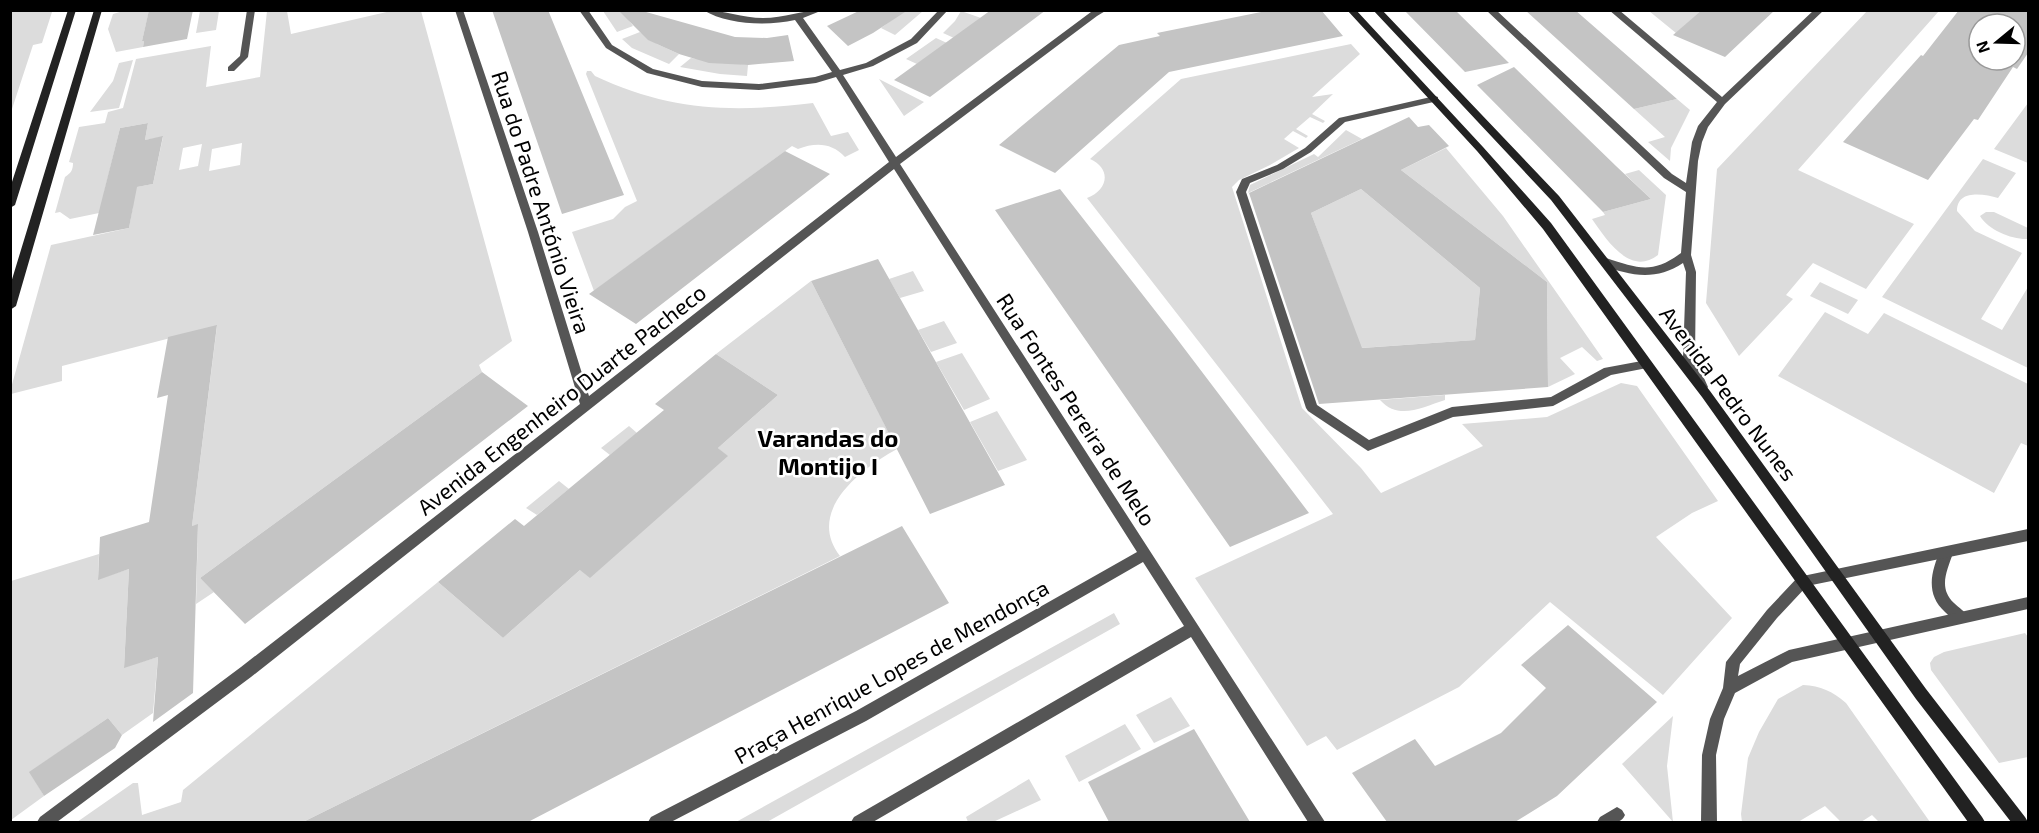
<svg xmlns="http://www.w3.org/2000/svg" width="2039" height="833" viewBox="0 0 2039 833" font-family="'Exo 2',sans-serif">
<rect width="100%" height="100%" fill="#fff"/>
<path fill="#dcdcdc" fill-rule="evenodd" d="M11,10h41v2l-10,31 -9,2 -22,67z
M1868,10l71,1 -141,159 116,54 -48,65 -53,-26 -27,32 7,4 -54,57 -33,-53 11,-134z
M123,11h26l-7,30h2l-1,6 -27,5 -8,-23 5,-15z
M200,11h19l-3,19 -20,3z
M267,11h20l4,23 100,-23h30l91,330 -33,24 3,7 -282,206 14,14 -18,12 2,-79 -6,1 25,-200 -155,40v15l-51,13v-6l40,-143 78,-17 4,-22 -63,13 -10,-7 -5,1 10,-36c6,-4 8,-7 8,-14l-4,-1 10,-35 26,-4 3,-11 15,-4 13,-49 75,-13 -5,41 54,-10zM148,123l-3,17 18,-3 -10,47 -49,9 16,-65zM242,143l-2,22 -31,6 3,-22zM202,144l-4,22 -19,4 4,-22z
M603,11h19l11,15 -16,6z
M904,11h19l-28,24 -14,-7z
M961,11l20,7 -27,20 -11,-5 12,-12z
M1649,11h53l-26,22z
M640,32l17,12 22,10 -10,10 -37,-16 -10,-9z
M936,38l11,5 -30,21 -11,-5z
M1351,44l9,10 -48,43 21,-3 -21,20 13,7 -2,2 -13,-6 -14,12 12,7 -2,2 -13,-7 -9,8 15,9 -29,17 -31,15 -7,7 70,221 59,60 20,25 102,-47 -21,-22 85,-7 74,-34 16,3 81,115 -26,12 -36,24 76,81 -69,77 -113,-93 -91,85 -122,63 -11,-14 -19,10 -112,-168 138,-64 -246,-316c21,-8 25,-29 3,-39l91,-80z
M691,58l57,7 -1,11 -27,-2 -40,-7z
M133,60l-14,48 -29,4 23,-31 6,-18z
M587,71h4l4,5c75,35 136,37 218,27l18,33 17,-4 11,18 -14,7c-13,-14 -29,-15 -47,-8l-6,-3 -198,145 -22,-59 41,-13 12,-12 12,-6 -51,-127z
M879,79l45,23 -20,14z
M1677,99l13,11 -19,38 -1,13 -22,-19 17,-5 -31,-28z
M2028,103v60l-34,-14z
M1346,130l16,9 -114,54 2,-8 64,-31 4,3z
M1446,148l57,68 100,143 -6,2 -15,-14 -22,11 15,16 -27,13 -1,-105 -146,-112z
M1983,159l33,14 -18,25c-14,-4 -41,-9 -41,13l18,20 47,22 -41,66 21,11 26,-43v81l-146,-71z
M1639,170l27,25 -8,60c-28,22 -52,-16 -66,-36l13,-4 -2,-3 48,-13 -26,-25z
M1361,189l119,99 -5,52 -114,8 -50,-135z
M1986,212h8l34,16v11c-15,1 -40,-9 -48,-23z
M913,271l11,20 -24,7 -11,-19z
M811,281l86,168c-35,19 -92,62 -57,107l-537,266h-226l56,-39h5l4,32 39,-13 2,-12 255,-208 65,56 77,-68 147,-114 -9,-8 60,-53 -62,-41z
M1820,282l38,18 -10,14 -38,-18z
M1825,312l43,22 16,-21 144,71v62l-7,-3 -27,50 -216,-117z
M944,321l13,22 -26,9 -13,-22z
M962,353l28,46 -26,11 -28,-48z
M1445,395v5c-23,7 -46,21 -65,0z
M997,411l30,49 -29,11 -28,-49z
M629,426l8,7 -27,22 -9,-7z
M559,481l10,8 -32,26 -11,-7z
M99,554l-1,25 31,-10 -5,98 34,-10 -5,56 -31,22 -14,-17 -78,54 14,24 -33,24v-239z
M1114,613l6,11 -353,198h-31z
M2025,633l3,4v120l-29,6 -68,-93 -1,-7 4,-6 10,-5z
M1803,685c18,1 29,6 43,18l84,119h-51l-7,-7 -11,7h-20l-16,-16 -27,16h-56l-1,-8 7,-56 11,-26 19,-33z
M1171,697l19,29 -36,17 -18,-28z
M1673,716l-6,50 6,56 -51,-58z
M1125,724l16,25 -62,33 -14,-26z
M1029,779l12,21 -48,22h-25l-2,-5z"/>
<path fill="#c4c4c4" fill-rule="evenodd" d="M149,10h44l-6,29 -44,8 1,-6h-2z
M492,10h56l76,185 -62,19z
M618,10h21l96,27 32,1 21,-3 6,26 -46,4 -39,-2 -30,-9 -31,-14z
M861,10h47l-35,23 -25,13 -21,-20z
M991,10h55l-116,87 -36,-17z
M1271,10h50l22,26 -174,36 -114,101 -56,-28 120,-100 41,-9 -3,-3z
M1404,10h51l54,53 -44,9z
M1525,10h50l102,89 -43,10z
M1702,10h73l-50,47 -52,-22z
M1959,10h69v43l-11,16 -4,-2 -35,53 -4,-1 -46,61 -85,-38 78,-87 2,1zM1979,24h36v36h-36z
M1514,67l102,99 35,33 -48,13 -126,-127z
M1409,117l9,10 11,-2 20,21 -48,24 146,112 1,105 -229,17 -70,-211zM1361,189l119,99 -5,52 -113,8 -51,-135z
M148,123l-3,17 18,-4 -10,48 -16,3 -8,41 -36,7 27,-107z
M785,151l45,23 -194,150 -47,-30z
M1060,189l111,142 138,182 -79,34 -235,-337z
M878,259l127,226 -75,29 -119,-233z
M217,325l-25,201 6,-2 -5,169 -40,29 5,-65 -34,11 5,-99 -31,11 2,-43 49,-15 19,-127 -11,3 11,-61z
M716,354l62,41 -60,53 10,8 -138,122 -10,-8 -77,68 -65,-56 77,-63 9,7 140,-116 -9,-6z
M482,372l46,34 -283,218 -45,-46z
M902,526l47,77 -421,219h-225z
M1568,625l89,77 -100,94 -42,26h-128l-35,-49 63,-34 20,27 66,-33 45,-45 -25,-23z
M108,718l14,17 -7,13 -71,48 -15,-24z
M1194,729l56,93h-141l-21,-40z"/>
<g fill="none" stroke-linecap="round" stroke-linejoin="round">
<path fill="#555" fill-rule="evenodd" d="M1435,96l3,1v4l-93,21 -34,30 -28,17 -33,14 -4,9 71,213 52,35 83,-33 99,-10 53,-29 43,-8 6,4 -6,4 -36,7 -58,31 -100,11 -85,34 -60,-40 -2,-3 -70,-216 6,-13 35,-14 28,-17 34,-30z
M1946,547l5,2 2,4c-6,18 -15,35 1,50 5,5 11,8 14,14l-2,4 -5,2c-6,-2 -11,-6 -16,-11 -20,-18 -14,-41 -4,-63z"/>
<path fill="#555" fill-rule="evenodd" d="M247,10h8l-7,47 -14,14h-6v-4l12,-11z
M455,10h8l75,222 51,164 300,-234 -53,-85 -20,6 -57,7 -57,-3 -55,-14 -41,-25 -27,-38h9l24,35 41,24 49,12 57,3 56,-7 17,-5 -37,-52c-28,6 -67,5 -92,-10 20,0 40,8 60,8 21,0 40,-8 60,-8l-20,8 37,52 26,-7 45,-24 28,-29h9l-31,33 -44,23 -30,9 53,82 195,-145 16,-2 -10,6 -197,148 425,658h-17l-117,-185 -318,185h-22l3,-5 330,-191 -41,-64 -277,159 -195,101h-23l3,-5 205,-106 281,-159 -243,-383 -643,508 -194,145h-20l3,-5 201,-150 339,-263 -52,-172z
M1486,10h10l176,164 14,9 6,-41 6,-16 19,-24 -108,-92h10l103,87 92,-87h10l-99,94 -17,23 -6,15 -4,19 -7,94 5,17 -1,86 13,29 -2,3h-8l-15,-32 3,-86 -3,-9c-27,18 -53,13 -81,2l-1,-3 5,-4c32,10 45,17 75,-5l5,-61 -22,-14z
M2028,529v12l-221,45 -30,32 -37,46 -2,12 51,-26 239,-53v12l-236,53 -57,31 -11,26 -8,36 1,67h-16l1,-67 8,-36 13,-31 3,-26 41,-52 31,-33z
M1617,807l5,3 3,5c-5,11 -17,7 -28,7l3,-5z"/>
<path fill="#222" fill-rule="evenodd" d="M68,10h8l-61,195 -5,3v-20z
M94,10h8l-86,296 -6,4v-24z
M1347,10h9l127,137 68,76 431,594 3,5h-17l-425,-593 -66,-78z
M1373,10h9l177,186 151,195 216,298 99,128 3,5h-17l-95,-123 -214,-302 -151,-197z"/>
</g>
<g text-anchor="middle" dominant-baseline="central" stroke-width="5" stroke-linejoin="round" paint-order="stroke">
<g font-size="22" fill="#000" stroke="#fff">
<text transform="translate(542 202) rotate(72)">Rua do Padre António Vieira</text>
<text transform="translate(1729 393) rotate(53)">Avenida Pedro Nunes</text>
<text transform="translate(561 399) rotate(-38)">Avenida Engenheiro Duarte Pacheco</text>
<text transform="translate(1077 409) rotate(57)">Rua Fontes Pereira de Melo</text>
<text transform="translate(891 671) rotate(-29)">Praça Henrique Lopes de Mendonça</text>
</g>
<g font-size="24" font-weight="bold" fill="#000" stroke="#fff">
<text x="828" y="437">Varandas do<tspan x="828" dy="28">Montijo I</tspan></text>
</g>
</g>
<rect width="2039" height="833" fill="none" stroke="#000000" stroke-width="24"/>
<g transform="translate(1997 42) rotate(251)"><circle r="28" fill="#ffffff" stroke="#999999" stroke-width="1.5"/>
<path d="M0-4.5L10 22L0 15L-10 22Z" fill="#000000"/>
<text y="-9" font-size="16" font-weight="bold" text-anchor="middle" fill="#000000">N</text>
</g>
</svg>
